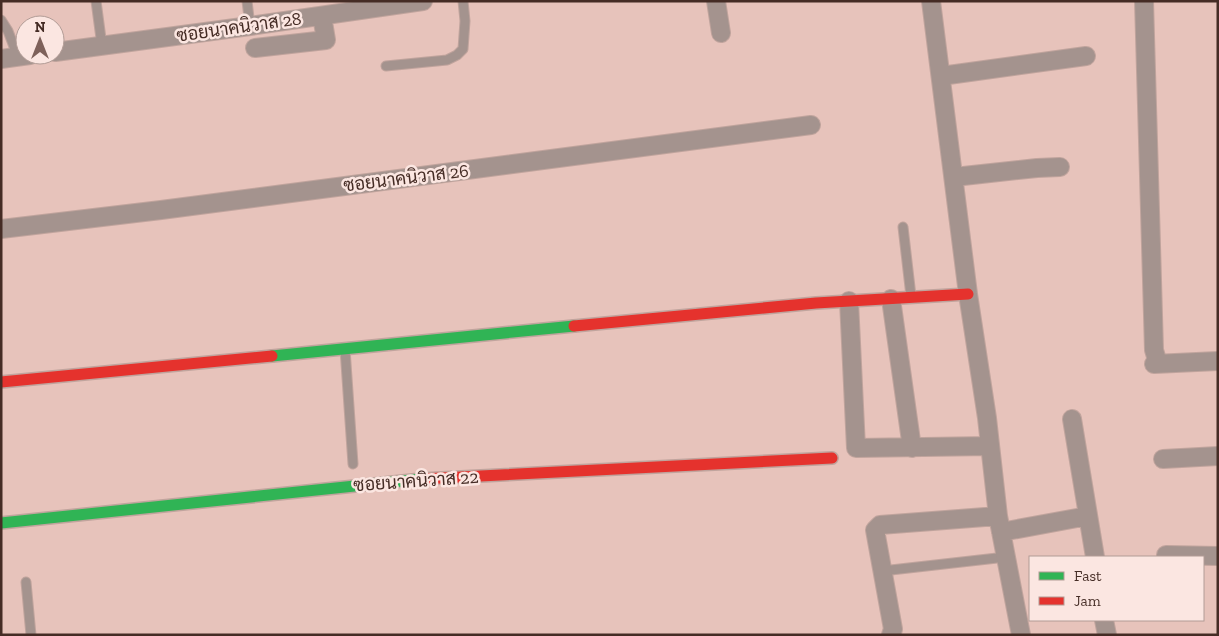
<svg xmlns="http://www.w3.org/2000/svg" width="1219" height="636" viewBox="0 0 1219 636" font-family="'Zilla Slab',Sarabun,serif">
<rect width="100%" height="100%" fill="#e7c3bb"/>
<g fill="none" stroke-linecap="round" stroke-linejoin="round">
<g stroke="#c0a49d" stroke-width="11">
<path id="lane" d="M96,1l6,45
M247,1l3,25
M1,20l7,11 10,26
M386,66l61,-6 10,-5 6,-6 2,-28 -2,-20
M903,227l8,69
M345,349l8,115
M882,571l124,-14
M26,582l5,53"/>
</g>
<g stroke="#c0a49d" stroke-width="20">
<path id="street" d="M716,1l5,32
M931,1l37,293 19,124 11,98 23,119
M1144,1l10,349 3,10 -3,4 64,-3
M255,48l71,-8 -4,-24
M55,52l195,-26 173,-25
M1,59l29,-4
M941,76l145,-20
M954,177l83,-9 23,-1
M1,229l160,-19 650,-85
M891,299l21,149
M849,301l7,147 134,-2
M1072,419l23,138
M1163,459l55,-3
M1001,532l87,-16
M1166,555l52,1
M1104,620l3,15
M891,635l2,-6 -18,-99 5,-5 118,-9"/>
</g>
<g stroke="#c0a49d" stroke-width="14">
<path id="fast" d="M272,356l302,-30
M1,523l421,-44"/>
</g>
<g stroke="#c0a49d" stroke-width="14">
<path id="jam" d="M574,326l242,-23 152,-9
M1,382l271,-26
M422,479l410,-21"/>
</g>
<use href="#lane" stroke="#a4938e" stroke-width="9"/>
<use href="#street" stroke="#a4938e" stroke-width="18"/>
<use href="#fast" stroke="#30b455" stroke-width="11"/>
<use href="#jam" stroke="#e5322d" stroke-width="11"/>
</g>
<g text-anchor="middle" dominant-baseline="central" stroke-width="5" stroke-linejoin="round" paint-order="stroke">
<g font-size="18" fill="#452c25" stroke="#fbe6e1">
<text transform="translate(239 27) rotate(-8)">ซอยนาคนิวาส 28</text>
<text transform="translate(406 178) rotate(-7)">ซอยนาคนิวาส 26</text>
<text transform="translate(416 481) rotate(-4)">ซอยนาคนิวาส 22</text>
</g>
</g>
<rect width="1219" height="636" fill="none" stroke="#452c25" stroke-width="5"/>
<rect x="1029" y="556" width="175" height="65" fill="#fbe6e1" stroke="#b29c96"/>
<rect x="1039" y="572" width="25" height="8" fill="#30b455" stroke="#b29c96"/>
<text x="1074" y="581" font-size="15" fill="#452c25">Fast</text>
<rect x="1039" y="597" width="25" height="8" fill="#e5322d" stroke="#b29c96"/>
<text x="1074" y="606" font-size="15" fill="#452c25">Jam</text>
<g transform="translate(40 40)"><circle r="24" fill="#fbe6e1" stroke="#b29c96"/>
<path d="M0-4L9 19L0 12L-9 19Z" fill="#7e615a"/>
<text y="-8" font-size="14" font-weight="bold" text-anchor="middle" fill="#452c25">N</text>
</g>
</svg>
